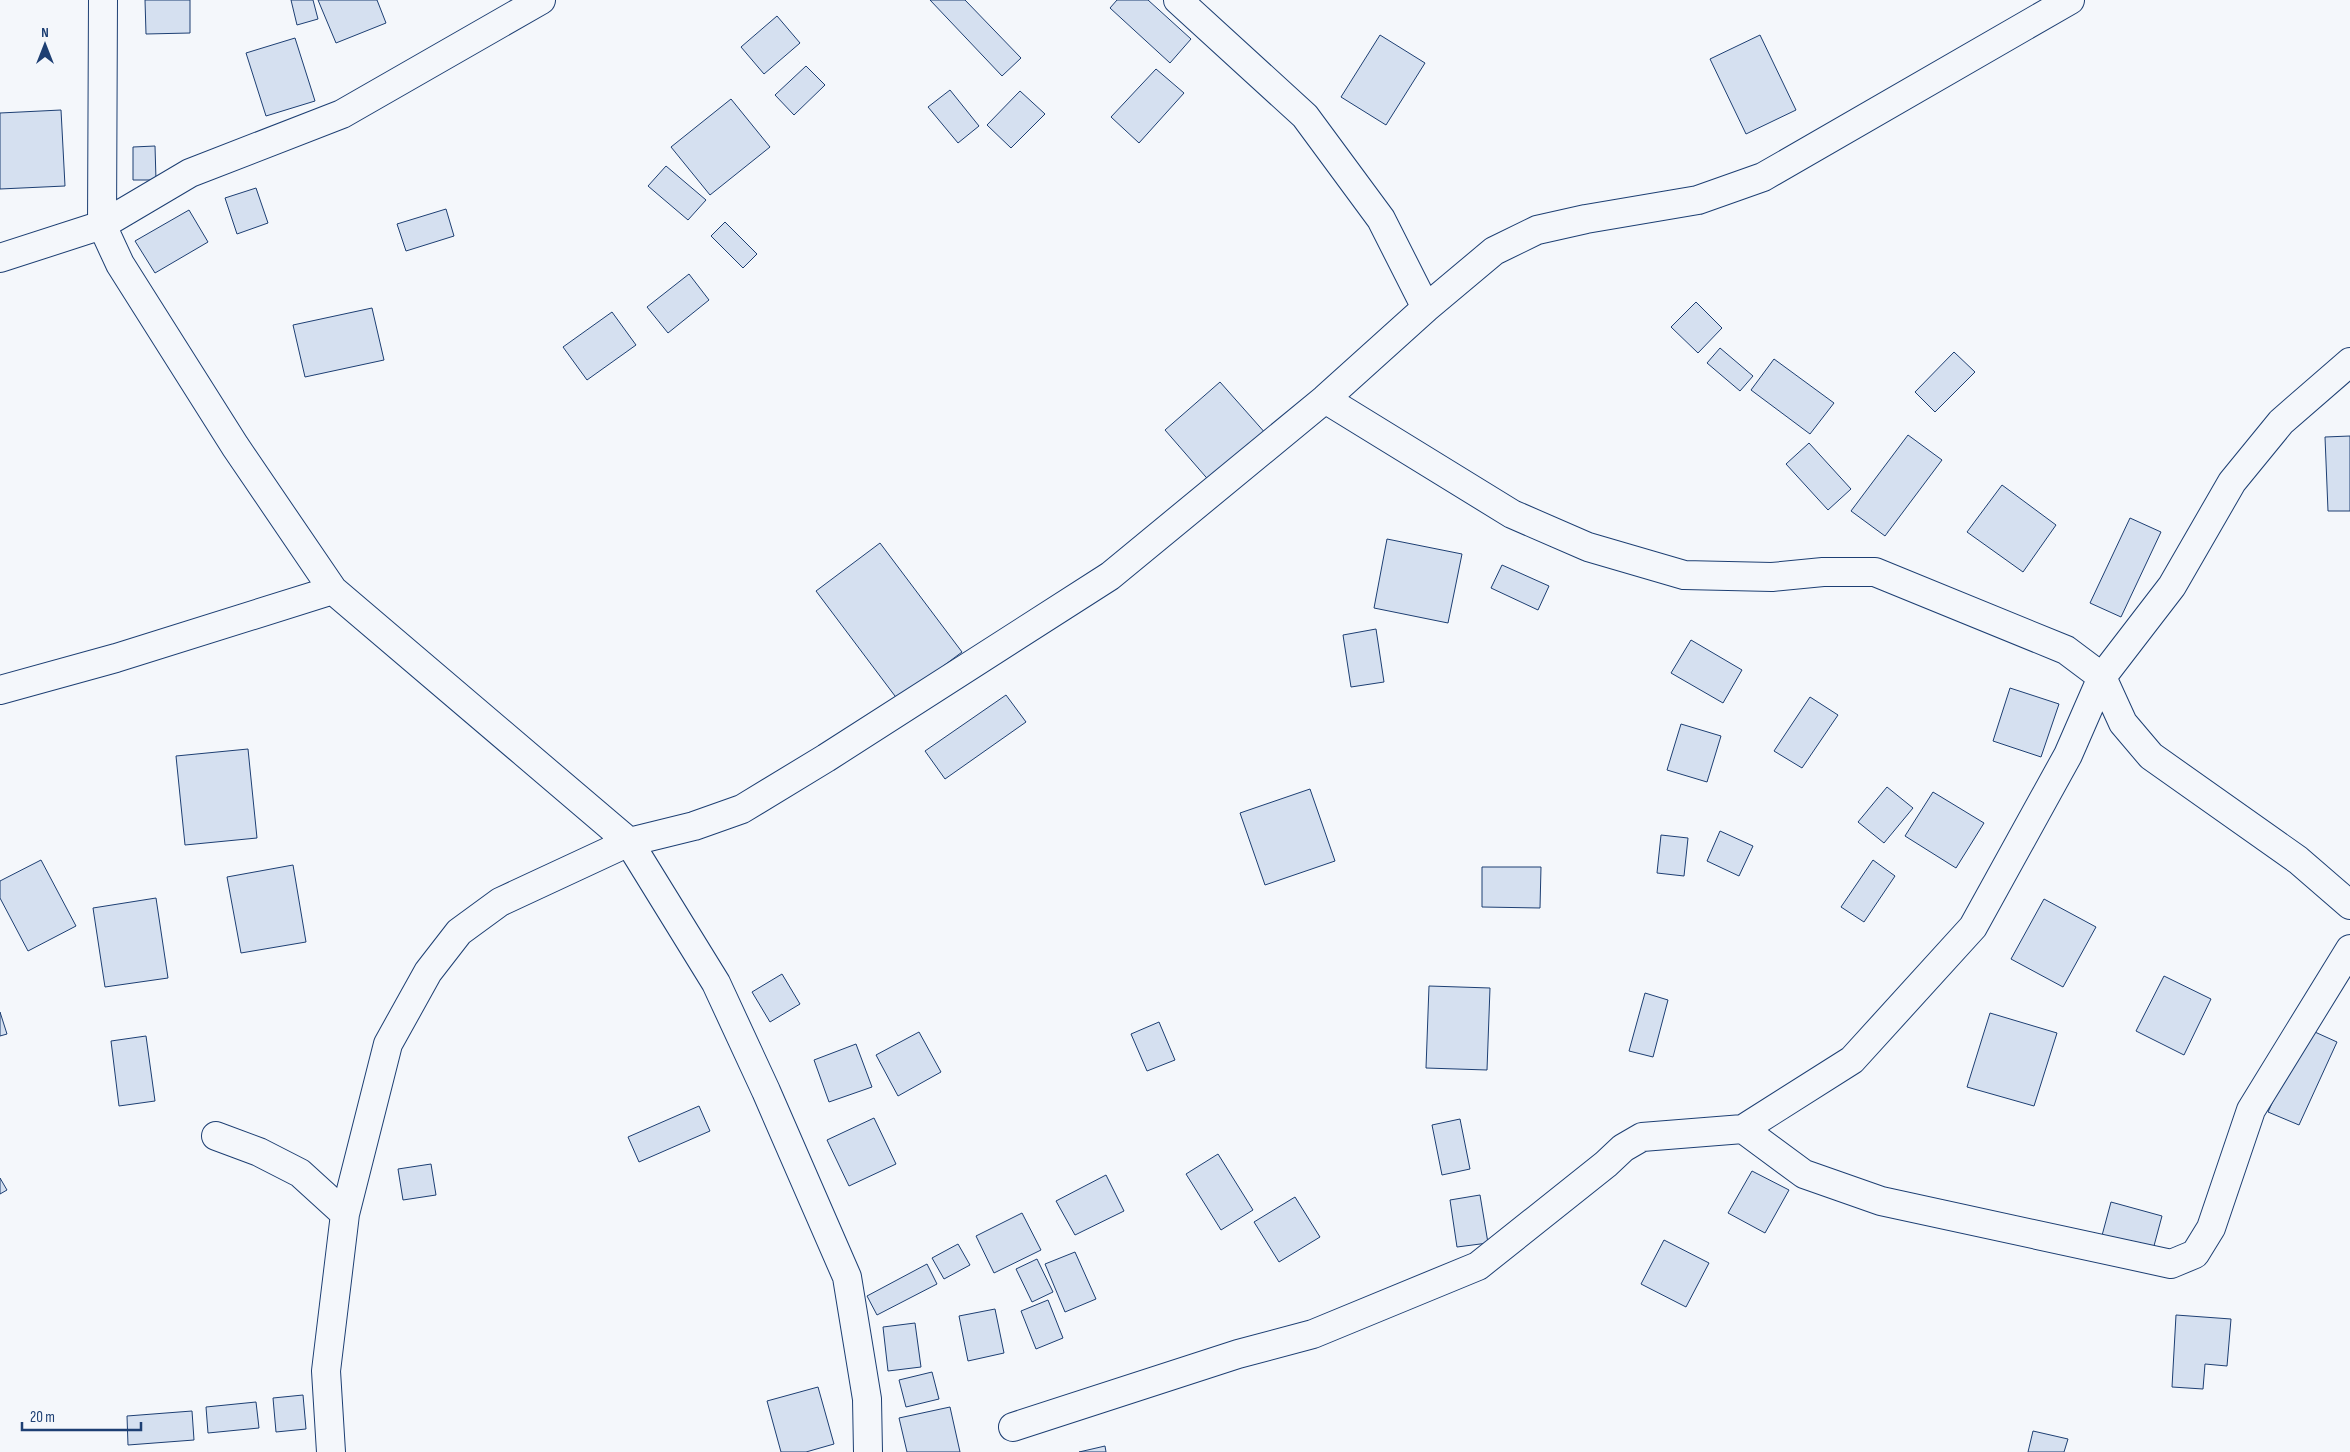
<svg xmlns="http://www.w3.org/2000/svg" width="2350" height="1452" viewBox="0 0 2350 1452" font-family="'Sofia Sans Condensed',sans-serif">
<rect width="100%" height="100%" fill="#f4f7fb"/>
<path fill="#d5e0f0" stroke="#1d3f73" d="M145,0h45v33l-44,1z
M291,0h22l5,19 -21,6z
M318,0h59l9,23 -50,20z
M930,0h35l56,58 -19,18z
M1117,0h31l43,39 -21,24 -60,-55z
M777,16l23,27 -36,31 -23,-27z
M1380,35l45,28 -39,62 -45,-28z
M1760,35l36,75 -50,24 -36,-75z
M295,38l20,63 -49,15 -20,-63z
M806,66l19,19 -31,30 -19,-20z
M1156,69l28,24 -45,50 -28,-26z
M950,90l29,36 -21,17 -30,-36z
M1020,91l25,23 -34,34 -24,-23z
M731,99l39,48 -60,48 -39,-48z
M61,110l4,76 -65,3v-76z
M155,146l1,34h-23v-33z
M666,166l40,34 -18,20 -40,-34z
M256,188l12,35 -31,11 -12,-36z
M446,209l8,27 -48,15 -9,-27z
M189,210l19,32 -53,31 -20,-32z
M725,222l32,32 -14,14 -32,-32z
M689,274l20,26 -41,33 -21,-26z
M1696,302l26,26 -24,25 -27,-26z
M372,308l12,52 -79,17 -12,-52z
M612,312l24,33 -49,35 -24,-33z
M1720,348l33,28 -13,15 -33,-28z
M1954,352l21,20 -40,40 -20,-20z
M1774,359l60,44 -24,31 -59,-44z
M1220,382l47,53 -55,49 -47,-54z
M1908,435l34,25 -57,76 -34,-25z
M2350,436v75h-22l-3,-74z
M1809,443l42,46 -23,21 -42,-46z
M2002,485l54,40 -33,47 -56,-40z
M2130,518l31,14 -40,85 -31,-14z
M1387,539l75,15 -14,69 -74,-15z
M880,543l82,109 -64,48 -82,-109z
M1502,565l47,21 -11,24 -47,-22z
M1376,629l8,53 -33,5 -8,-52z
M1691,640l51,30 -19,33 -52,-30z
M2010,688l49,16 -18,53 -48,-16z
M1006,695l20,27 -81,57 -20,-28z
M1810,697l28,18 -36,53 -28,-17z
M1681,724l40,12 -14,46 -40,-12z
M248,749l9,89 -72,7 -9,-89z
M1887,787l26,21 -29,35 -26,-21z
M1310,789l25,72 -70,24 -25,-72z
M1933,792l51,31 -28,45 -51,-32z
M1720,831l33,15 -14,30 -32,-15z
M1661,835l27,3 -4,38 -27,-3z
M41,860l35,66 -48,25 -28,-53v-17z
M1873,860l22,16 -31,46 -23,-15z
M293,865l13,77 -65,11 -14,-76z
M1482,867h59l-1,41 -58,-1z
M156,898l12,80 -63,9 -12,-79z
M2044,899l52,28 -33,60 -52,-28z
M782,974l18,30 -30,18 -18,-30z
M2164,976l47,23 -27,56 -48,-24z
M1429,986l61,2 -3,82 -61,-2z
M1645,993l23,7 -15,57 -24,-6z
M0,1012l7,22 -7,2z
M1990,1013l67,20 -23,73 -67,-19z
M1159,1022l16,38 -28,11 -16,-37z
M2306,1028l31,14 -38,83 -31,-13z
M919,1032l22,40 -43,24 -22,-41z
M146,1036l9,65 -36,5 -8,-65z
M856,1044l16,43 -43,15 -15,-42z
M699,1106l11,25 -71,31 -11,-25z
M874,1118l22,46 -47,22 -22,-46z
M1460,1119l10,50 -28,6 -10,-50z
M1218,1154l35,56 -32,20 -35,-56z
M431,1164l5,31 -33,5 -5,-31z
M1752,1171l37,19 -24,43 -37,-20z
M1106,1175l18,36 -49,24 -19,-34z
M0,1178l7,12 -7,4z
M1480,1195l8,48 -31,4 -7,-47z
M1295,1197l25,40 -41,25 -25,-40z
M2111,1202l51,14 -11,41 -51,-14z
M1022,1213l19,37 -47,23 -18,-37z
M1664,1240l45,23 -23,44 -45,-23z
M958,1244l12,21 -26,14 -12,-21z
M1075,1252l21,47 -31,13 -20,-48z
M1037,1259l16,33 -21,10 -16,-33z
M927,1264l10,20 -60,31 -10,-19z
M1048,1300l15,38 -27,11 -15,-38z
M995,1309l9,44 -36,8 -9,-45z
M2176,1315l55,4 -4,47 -22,-2 -2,25 -31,-2z
M915,1323l6,44 -33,4 -5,-44z
M932,1372l7,27 -33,8 -7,-27z
M818,1387l16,57 -28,8h-25l-14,-51z
M303,1395l3,34 -30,3 -3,-34z
M256,1402l3,26 -51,5 -2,-26z
M950,1407l10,45h-53l-8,-34z
M192,1411l2,29 -66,5 -1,-29z
M2033,1431l35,8 -4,13h-36z
M1105,1446l1,6h-27z"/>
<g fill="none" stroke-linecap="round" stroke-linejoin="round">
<g stroke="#1d3f73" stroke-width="30">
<path id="minor" d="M103,0l-1,225 18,39 115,182 98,144 296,252 87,141 50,108 81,186 20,122 1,53
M1178,0l127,116 76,103 45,89
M0,258l102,-33 88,-52 152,-59 199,-114
M1325,399l187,115 76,33 96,28 88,2 51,-5h52l191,78 36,27 21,46 28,33 147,104 52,45
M0,690l116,-32 217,-68
M1743,1129l61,45 77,27 290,63 24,-10 16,-26 40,-118 99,-161
M216,1136l43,16 41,21 45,41
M1013,1427l225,-73 75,-20 165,-68 128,-102 17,-16 19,-11 101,-8 109,-69 121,-133 95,-172 34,-78 70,-91 60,-104 49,-60 69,-60
M331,1452l-5,-81 19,-157 43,-170 40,-72 31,-40 41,-30 129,-60 65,-16 48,-17 84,-51 284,-182 215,-177 101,-91 68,-57 43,-21 49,-11 112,-19 65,-23 307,-177"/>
</g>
<use href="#minor" stroke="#f4f7fb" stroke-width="28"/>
</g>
<g transform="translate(45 45)" stroke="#f4f7fb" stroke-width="4" paint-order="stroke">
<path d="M0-4L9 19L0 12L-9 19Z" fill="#1d3f73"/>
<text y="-8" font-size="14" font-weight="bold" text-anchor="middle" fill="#1d3f73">N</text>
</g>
<path d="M22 1422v8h119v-8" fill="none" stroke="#1d3f73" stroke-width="2.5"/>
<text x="30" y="1422" font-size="15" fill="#1d3f73" stroke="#f4f7fb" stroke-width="4" paint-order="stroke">20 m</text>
</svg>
